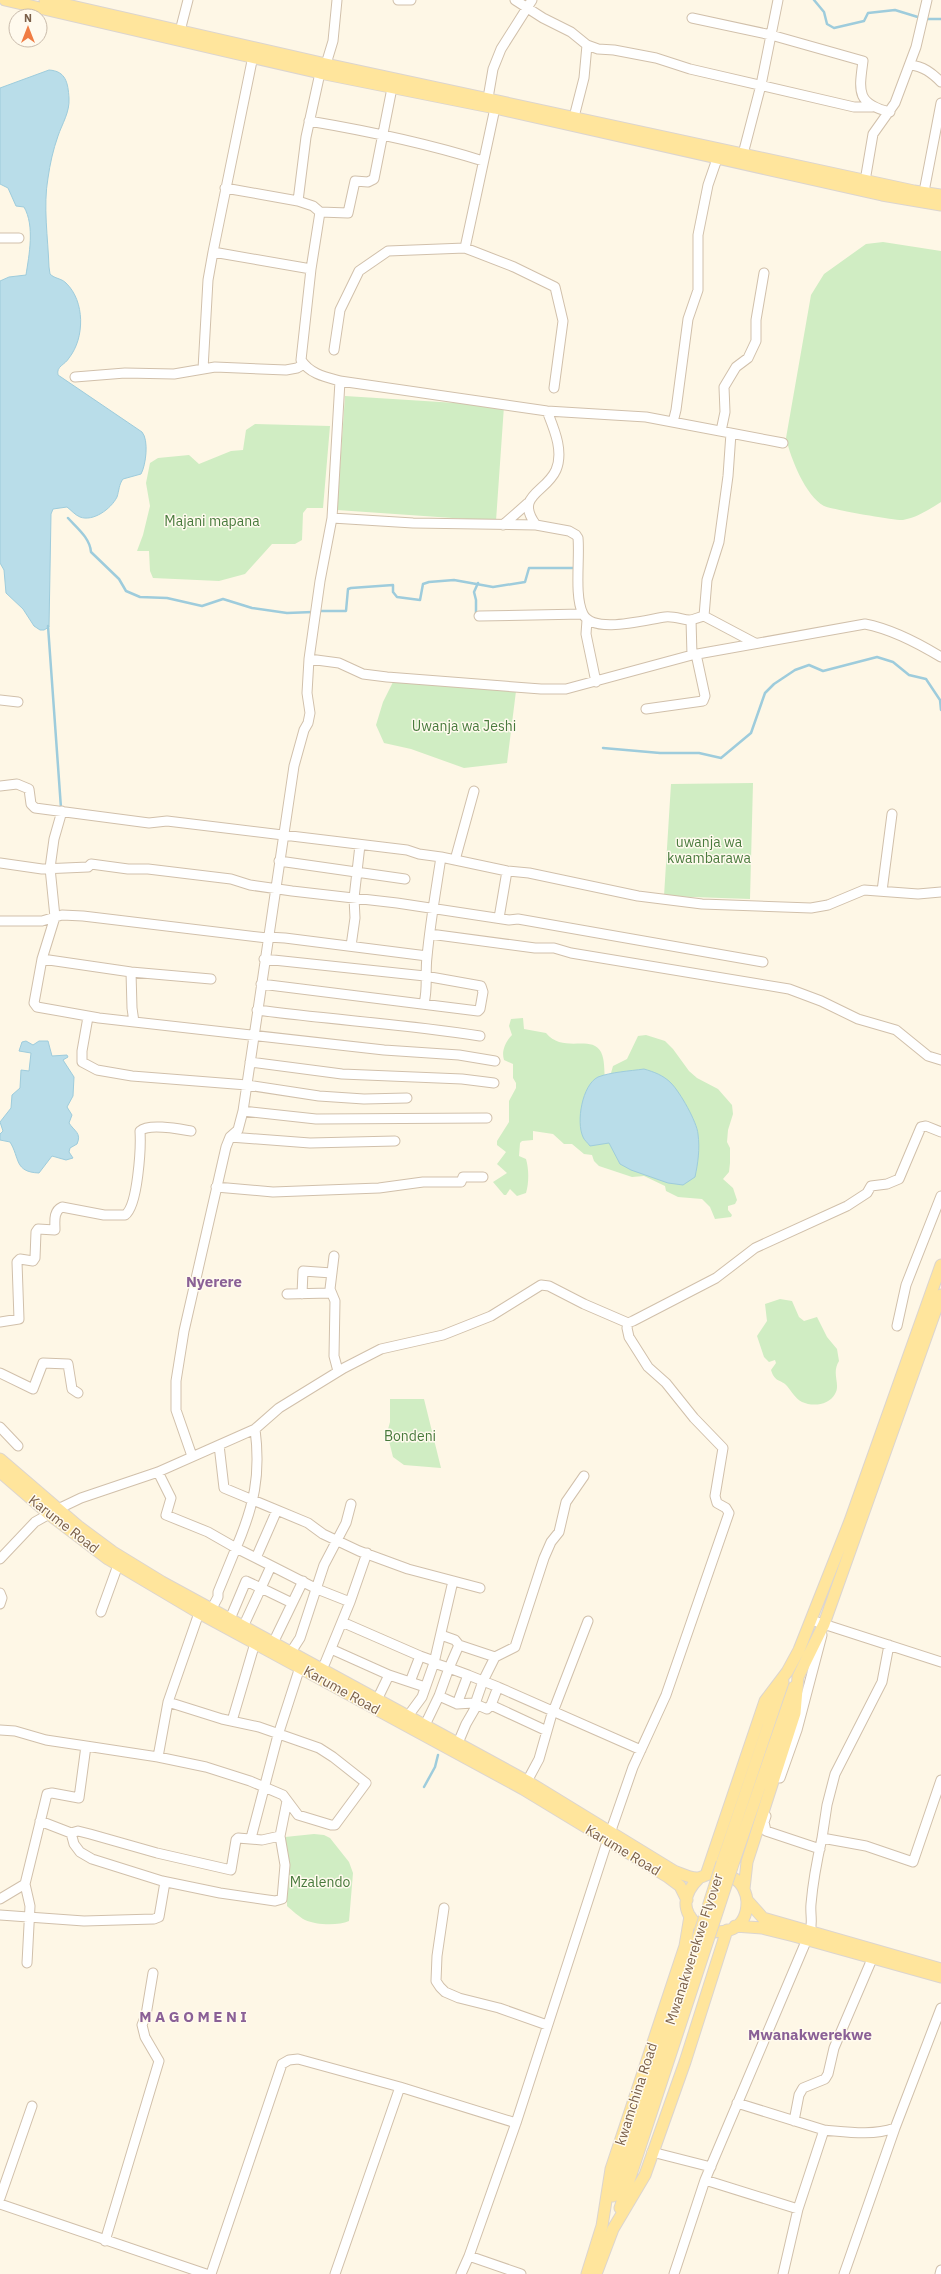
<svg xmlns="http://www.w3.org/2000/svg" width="941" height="2274" viewBox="0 0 941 2274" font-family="'IBM Plex Sans',sans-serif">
<rect width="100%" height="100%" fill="#fef7e6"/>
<path fill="#d0edc3" d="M883,242l58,9v251c-13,8 -23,15 -38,18 -7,1 -73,-11 -79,-14 -19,-11 -33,-47 -38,-68l25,-143 13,-21 42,-30z
M345,396l159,10 -8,115 -159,-11z
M255,424l75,2 -7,82h-16l-4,5 -1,27 -7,4h-23l-27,30 -26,7 -66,-3 -3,-7 -1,-20h-12l6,-16 7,-29 -4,-23 4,-20 8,-5 31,-3 10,9 32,-13 12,-1 3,-20z
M395,678l121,13 -9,72 -43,5 -53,-19 -27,-6 -8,-18 7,-23z
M753,783l-3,116 -86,-3 7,-112z
M523,1018l1,11 22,4c17,21 45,1 55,19 4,8 3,19 4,28h4l4,-14 14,-7 11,-23 8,-1 19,6 8,8 16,22 8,7 21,11 14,16 1,9 -5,16 -1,12 3,6v15l-1,9 -6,7 10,9 4,12 -2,4 -7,2v4l4,5 -1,2 -16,2 -5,-12 -8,-8 -24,-2 -12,-6 -1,-5 -21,-10 -12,1 -33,-11 -5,-5 -2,-6 -8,-1 -12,-10h-8l-11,-10 -20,-3v9l-11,1 -2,2 -1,13 7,3c3,10 3,24 0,34l-9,3 -7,-7 -4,6h-2l-11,-13 14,-9 -10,-9 9,-12 -9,-7v-4l12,-19v-21l7,-13v-5l-3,-5v-14l-9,-4c-3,-9 2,-19 8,-25l-3,-9 2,-7z
M780,1299l12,2 7,16 5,4 13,-4 10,20 10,12 2,12c-8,13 2,23 -4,33 -6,11 -22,13 -33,8 -7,-4 -10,-10 -15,-16 -6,-7 -12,-3 -16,-16l5,-7 -1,-3 -6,2 -5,-5 -7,-21 10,-15 -2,-17z
M390,1399h34l17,69 -37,-3 -11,-8 -6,-24 3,-11z
M314,1834l10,1 6,3 19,24 4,11 -4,48c-11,5 -33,4 -44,-1 -6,-3 -13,-10 -18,-14v-55l-2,-14z"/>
<path fill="#b9dde9" stroke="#9eccdc" d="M49,70c17,1 19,13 20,28 1,14 -7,26 -11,38 -5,14 -8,28 -10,42 -5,28 0,60 1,89l1,7c5,5 11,4 16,9 19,18 19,55 3,75 -4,7 -13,8 -11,17l84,57c7,8 4,33 -1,42l-18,5c-4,5 -4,12 -6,18 -6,12 -24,25 -37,20 -5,-2 -9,-7 -13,-10l-14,2 -2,5 -2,113 -5,3h-4l-6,-4 -11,-17 -17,-16 -2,-23 -4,-7v-282l9,-4 17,-2c3,-20 9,-49 -2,-68l-8,-1 -8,-18 -8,-4v-96z
M26,1041l7,4 6,-4h9l4,15 15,-1 1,2 -5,3 11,17 -1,19 -6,11 5,8 -3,8c5,8 13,10 8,21l-7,4 -1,4 4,6 -7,2 -14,-4 -13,17c-25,-1 -19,-15 -29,-31l-10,-2v-6l3,-3 -3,-9 11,-14 1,-13 8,-7 1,-18 8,1 2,-18 -12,-2 3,-9z
M644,1069c10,3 19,6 27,14 9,9 26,39 27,51 2,15 0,29 -3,43l-12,8 -15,-2 -37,-13 -11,-6 -11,-21 -19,3c-2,-3 -6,-6 -7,-9 -7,-15 -1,-52 15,-60 13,-5 32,-6 46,-8z"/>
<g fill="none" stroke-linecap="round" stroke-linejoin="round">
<path stroke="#9eccdc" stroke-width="2.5" d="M814,0l10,12 3,12 7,4 30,-7 4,-8 27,-3 26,8
M926,19h15
M68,518c9,10 22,20 23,34l28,27 7,12 14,6 27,1 35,8 21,-7 29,9 35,5 26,-1
M318,611h28l2,-22 3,-1 42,-3v7l4,5 23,3 3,-16 6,-2 25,-2 39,7 32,-5 4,-14h45
M476,615v-15l-2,-8 4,-9
M48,626l13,182
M603,748l57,5h39l22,5 30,-25 14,-40 9,-9 21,-14 14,-5 14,6 54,-14 16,5 16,13 17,4 14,21 1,10
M424,1787l11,-20 3,-12"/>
<g stroke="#d1c0ab" stroke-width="11">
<path id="minor" d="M398,0h13
M515,0l28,18 28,14 16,13 -3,33 -10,39
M692,18l79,17 92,26c-4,30 -7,43 27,51
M180,31l8,-31
M587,45l11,4 16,1 42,8 34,11 164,38h18
M253,56l-40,196 98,17 9,-57 28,1 7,-32 13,1 6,-3 18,-91
M326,64l7,-23 4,-41
M910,65c13,1 22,8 31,17
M488,98l5,-29 8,-20 31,-49
M309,121c59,10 117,22 174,40
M743,154l18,-69 17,-85
M865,181l8,-47 22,-31 21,-56 11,-47
M225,188l73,13 8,-64 14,-64
M923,197l18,-94
M298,201l15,5 7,6
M0,238h19
M465,248l30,-140
M311,269l-10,91c9,14 24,17 39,21l207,30 99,6 137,26
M334,350l6,-40 19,-39 29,-20 77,-3 49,19 41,20 8,34 -9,67
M203,369l5,-89 5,-28
M75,377l50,-4 49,1 41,-7 71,3 11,-2 7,-4
M673,422l3,-12 12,-91 10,-29v-55l10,-50 9,-26
M721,431l4,-19 -1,-25 12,-20 12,-9 8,-17v-21l8,-47
M731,433l-3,43 -9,66 -12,38 -3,36 51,27
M332,518l81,5 123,2 33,6 7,4 2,3c2,21 -4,58 5,76 10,21 65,5 82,3 8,-1 16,2 24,3 5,0 10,-3 15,-4
M503,525l25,-22
M536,525c-22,-30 10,-32 20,-55 8,-19 -2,-41 -9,-59
M479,616l104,-2
M587,620l-1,14 10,48
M691,620l1,35
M309,659l30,4 24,11 24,3 154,12h25l126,-34 173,-31c26,5 53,19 76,33
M0,700l18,2
M646,709l57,-8 2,-5 -9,-42
M0,786l17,-2 12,5 2,15 4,4 114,15 18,-2 240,29 12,4 22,3 66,14 22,2 109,23 64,8 109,4 17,-3 36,-15 54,4 23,-2
M455,860l19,-69
M279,861l126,18
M0,863l42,6 46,-2 3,-3 37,5h20l83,10 19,6 42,6 105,12 112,17 9,-1 245,43
M882,891l10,-77
M499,918l8,-47
M0,921h42l20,-6 21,1 184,22
M430,934l105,14h19l17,5 218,36 32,12 37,18 38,11 32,26 13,4
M267,937l18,1 142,18
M351,946l4,-28 -1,-20 6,-53
M42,959l13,-42 -5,-49 4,-29 8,-28
M131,972l1,36 2,14
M211,979l-80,-7 -89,-13 -8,44 3,4 62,11 285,32 75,5 36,6
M261,984l217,27 2,-2 3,-17 -2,-6 -56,-10 -161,-17
M424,1003c4,-14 1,-30 3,-46 3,-33 9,-67 14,-100
M257,1010c74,10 149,14 223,26
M88,1017l-6,34v11l15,8 35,6 115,9 72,11 45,3 43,-1
M250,1062l92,12 120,5 32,4
M243,1111l73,8 171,-1
M230,1137l80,6 85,-2
M216,1187l57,5 106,-4 44,-6h38l2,-5h20
M334,1256l-4,33 5,12 -1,55 4,15
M287,1294l43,-1
M302,1294l1,-23 29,2
M0,1322l19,-3 -2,-57 3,-3 13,2 2,-3 1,-26 2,-3 17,1c0,-8 -2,-19 7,-23l42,8h21c13,-9 16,-68 15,-84 9,-8 39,-2 51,0
M897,1326l9,-41 35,-89
M0,1373l33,16 10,-26 25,1 4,25 6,4
M0,1427l18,19
M255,1429c6,46 -1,77 -19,119l20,10
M219,1445l5,43 84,35 15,11 36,17 49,18 72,19
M192,1456l-16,-46v-29l8,-50 42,-184 4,-10 8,-7 5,-19 51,-345 10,-36 4,-7 2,-10 -3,-20 2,-34 11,-78 12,-63 8,-137
M158,1472l13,26 -5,17 42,17 28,16 -18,44v5l-7,13
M277,1510l-21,48 61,31 33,13 -25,61 -4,6
M0,1559l35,-37 23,-13 23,-11 77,-26 97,-43 24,-21 65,-40 37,-19 62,-14 48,-19 50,-31 8,1 35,18 44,19 5,-2 83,-43 39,-30 92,-42 20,-13 4,-7 16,-2 12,-5 22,-52 5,-1 15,6
M271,1566l-10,22 31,15
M0,1593l2,5 -2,6
M350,1602l17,-49
M101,1612l17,-47
M230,1619l16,-38 15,7 -18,39
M811,1620l130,42
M342,1622l78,34
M273,1643l30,-62
M459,1645l36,12 -12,24 15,6 -7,18
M889,1645l-7,37 -47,92 -8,31 -5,33 44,8 47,16 28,-82
M331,1649l58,26
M291,1652l9,-14 24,-73 22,-42 5,-19
M495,1657l20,-10 29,-89 7,-16 8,-10 7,-30 18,-26
M434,1663l15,5 10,-23 -4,-5 -14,-5
M468,1675l15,6 -8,23
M425,1687l-15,-5 10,-26 14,5
M498,1687l143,63
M439,1696l18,8 16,-1 14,6 4,-4 56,26
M168,1702l-10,55 48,10 44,14 33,14 15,20 33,10h4l31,-42 -33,-26 -14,-9 -60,-21 -37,-8 -54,-17 31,-89
M375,1704l14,-29 21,7
M408,1716l14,-19 12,-34 19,-82
M232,1721l23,-78
M425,1725l14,-29 10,-28 19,7 -11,29
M0,1730l15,1 31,9 40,6
M458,1743l8,-19 11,-19
M780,1778l17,-48 25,-95
M524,1787l15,-28 12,-42 37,-96
M766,1816l-2,6 2,9 54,18
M40,1821l31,12 3,11 6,8 12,7 70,22 58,12 55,8 7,-2 3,-34 -5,-29
M71,1833l7,-2 12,3 67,19 74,17 5,-30 2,-2 24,2 18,-4 7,-35
M251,1838l27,-103 22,-68
M25,1884l5,22 -3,57
M0,1899l25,-15 22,-90 5,-1 27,5 7,-52 72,11
M444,1908l-7,48 -1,25 4,6 5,5 14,6 40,10 48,17
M0,1915l84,6 70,-2 5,-2 6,-35
M400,2087l116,36
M737,2103l87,27 -26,79 -15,65
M794,2121l5,-26 4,-7 22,-9 3,-5 6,-26 41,-96
M824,2130c24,2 48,6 71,-2
M652,2152l59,15
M705,2180l93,29
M0,2198l32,-92
M0,2204l206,70
M105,2241l54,-180 -14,-24 -3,-12 4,-10 7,-42
M469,2256l47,-133 92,-284 25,-72 33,-72 63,-182 -3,-5 -9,-5 -2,-7 8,-48 -29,-30 -28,-35 -18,-16 -19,-30 -2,-9 1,-5
M211,2274l71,-210 7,-4 9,-1 102,28 -65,187
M461,2274l8,-18 52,18
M674,2274l31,-94 105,-248c3,-10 0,-18 1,-28 2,-23 6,-44 11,-66
M844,2274l51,-146 46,-120
M940,2274l1,-4"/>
</g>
<g stroke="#dcd5cf" stroke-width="13">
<path id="major" d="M5,0l315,73 175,35 387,87 59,10
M45,0l281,64 588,127 27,4
M0,1459l78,67 35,26 49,30 365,199 147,90c8,3 15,7 23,7 4,0 6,-2 9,-3 10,-4 20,-2 29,4 7,4 12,15 12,23 0,57 -95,22 -48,-24
M0,1472l50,43 58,44 91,54 324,176 145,88 12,9 7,14
M722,1863l61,-181
M732,1867l62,-180
M706,1875l59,-174 22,-29 12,-22 51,-129 91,-256
M744,1889l3,-27 48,-149 3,-36 26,-53 117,-329
M747,1900l16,18 178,51
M735,1926l27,2 32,8 147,41
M613,2196l86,-261
M620,2208l89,-271
M587,2274l15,-48 9,-57 74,-223 5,-30
M596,2274l17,-45 32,-54 40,-113 42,-132"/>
</g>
<use href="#minor" stroke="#fff" stroke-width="9"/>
<use href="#major" stroke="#ffe59c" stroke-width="11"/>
<g stroke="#dcd5cf" stroke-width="13" stroke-linecap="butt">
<path id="major-bridge" d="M699,1935l23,-72
M709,1937l23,-70"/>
</g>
<use href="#major-bridge" stroke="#ffe59c" stroke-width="11"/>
</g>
<g text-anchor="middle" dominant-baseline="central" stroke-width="3" stroke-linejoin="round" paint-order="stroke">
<g font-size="14" fill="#487a3c" stroke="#fffaee">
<text x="212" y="521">Majani mapana</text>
<text x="464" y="726">Uwanja wa Jeshi</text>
<text x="709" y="842">uwanja wa<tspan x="709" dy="16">kwambarawa</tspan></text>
<text x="410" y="1436">Bondeni</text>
<text x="320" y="1882">Mzalendo</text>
</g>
<g font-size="14" fill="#7a5f48" stroke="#fffaee">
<text transform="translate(64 1524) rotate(38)">Karume Road</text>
<text transform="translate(342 1690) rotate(29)">Karume Road</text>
<text transform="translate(623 1850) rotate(31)">Karume Road</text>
<text transform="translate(694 1949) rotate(-72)">Mwanakwerekwe Flyover</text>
<text transform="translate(636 2094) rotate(-72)">kwamchina Road</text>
</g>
<g font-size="15" font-weight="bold" fill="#8a6096" stroke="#fffaee">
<text x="214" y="1281">Nyerere</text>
<text x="193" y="2016">M A G O M E N I</text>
<text x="810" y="2034">Mwanakwerekwe</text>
</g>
</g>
<g transform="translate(28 28)"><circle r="19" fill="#fffaee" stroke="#cabcac"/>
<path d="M0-3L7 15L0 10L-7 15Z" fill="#f07c43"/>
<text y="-6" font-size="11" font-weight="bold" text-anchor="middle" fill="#7a5f48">N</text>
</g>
</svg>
